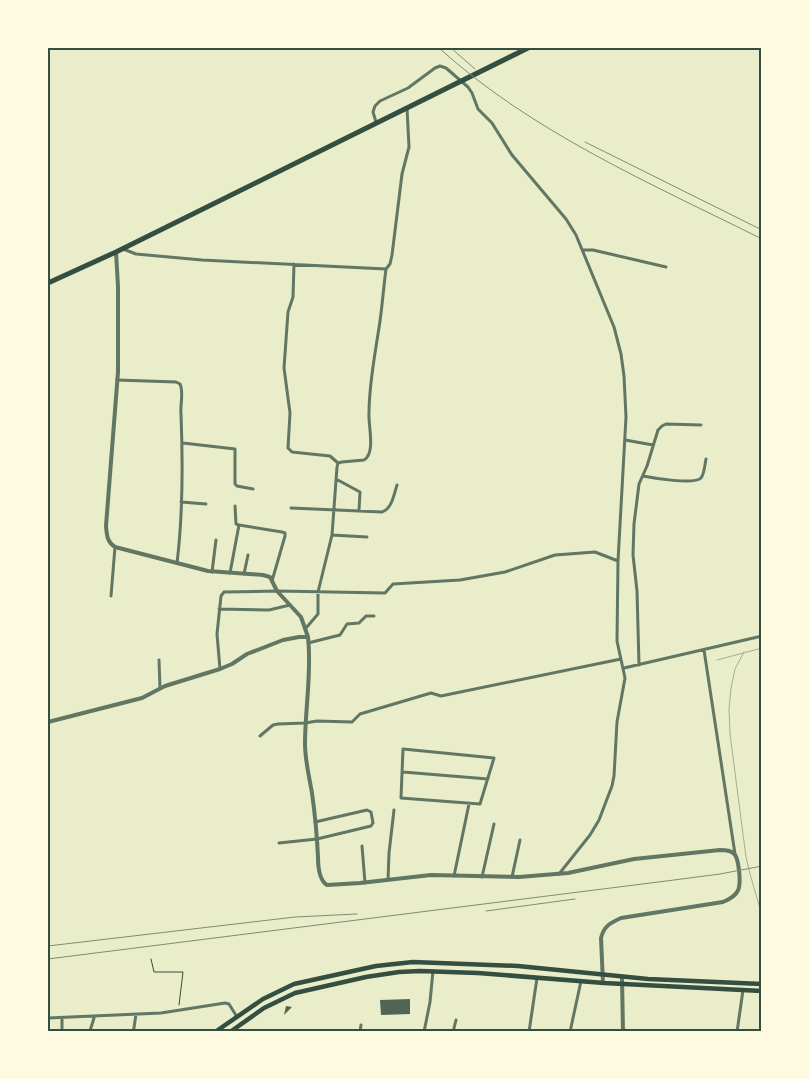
<svg xmlns="http://www.w3.org/2000/svg" width="809" height="1079" viewBox="0 0 809 1079" font-family="'Roboto Serif',serif">
<rect width="100%" height="100%" fill="#e9edc9"/>
<g fill="none" stroke-linecap="round" stroke-linejoin="round">
<path stroke="#a3b18a" stroke-width="1" d="M744,652l-9,17 -4,19 -2,22 1,24 16,123c4,20 11,39 16,59
M717,660l45,-12"/>
</g>
<path fill="#4f6655" d="M410,999v15l-29,1 -1,-15z
M286,1006l6,1 -8,8z"/>
<g fill="none" stroke-linecap="round" stroke-linejoin="round">
<path stroke="#344e41" stroke-width="1" d="M151,959l3,13h29l-4,33"/>
<path stroke="#617663" stroke-width="3" d="M376,122l-3,-10 2,-6 5,-5 28,-13 27,-20 5,-2 6,2 22,19 4,6 6,16 14,14 20,32 54,64 10,16 38,92 7,27 3,22 2,41 -8,144 -1,80 8,37 -8,44 -3,54 -2,10 -13,34 -9,15 -31,39
M123,249l13,5 66,6 184,9
M583,250h10l73,17
M294,264l-1,33 -5,15 -4,56 6,45 -2,35 4,4 38,4 8,7
M117,380l59,2 4,2c4,8 0,20 1,30 2,50 2,100 -4,149
M625,440l28,5
M183,443l52,6v35l2,2 16,3
M643,476c10,2 51,9 58,2 3,-3 4,-14 5,-19
M336,479l24,13 -1,18
M181,502l25,2
M235,506l1,18 3,1
M291,508l91,4c10,-3 12,-18 15,-27
M332,535l35,2
M212,572l4,-32
M230,573l9,-48 43,7 3,1v3l-13,45
M244,574l4,-19
M111,596l4,-49
M219,609l50,1 21,-5
M306,628l12,-14v-22l14,-57 5,-68 1,-4 4,-1 22,-2c12,-7 4,-35 5,-47 0,-27 5,-53 9,-79 4,-22 5,-43 8,-65l4,-5 2,-9 10,-81 7,-27 -2,-39
M308,643l32,-8 7,-11 12,-1 7,-7h8
M704,650l31,204
M159,660l1,28
M639,665l-2,-74 -4,-36 1,-31 5,-40 8,-18 11,-36 4,-4 4,-2 35,1
M624,668l138,-32
M220,669l-3,-35 4,-38 3,-4 53,-1 108,2 8,-9 67,-4 45,-8 50,-17 40,-3 23,9
M260,736l13,-11 5,-1 27,-1 12,-2 35,1 8,-8 71,-21 10,3 180,-37
M403,749l91,9 -14,46 -79,-6z
M403,772l85,7
M279,843l38,-4 54,-13 2,-3 -2,-11 -4,-2 -52,12
M362,846l3,37
M454,876l15,-72
M482,877l12,-53
M512,877l8,-37
M388,880l1,-27 5,-43
M48,1018l113,-5 64,-10 4,1 8,13
M623,1030l19,2
M90,1031h43l1,-3 2,-14
M90,1031l4,-13
M62,1032v-14
M360,1032l1,-7
M424,1032l6,-30 3,-31
M453,1032l3,-12
M529,1032l8,-54
M570,1032l11,-51
M737,1032l6,-42"/>
<path stroke="#617663" stroke-width="4" d="M116,252l2,35v85l-12,154c1,10 1,16 9,21l93,24 55,4 7,2 7,14 24,26 7,20
M48,722l94,-24 23,-12 55,-17 12,-5 15,-10 36,-14 16,-3h9c4,36 -3,71 -3,107 0,16 4,32 7,49 3,21 5,43 6,64 0,9 1,23 9,28l33,-2 71,-8 88,2 49,-4 66,-14 86,-9c5,0 12,0 15,5 3,4 3,10 4,15 2,18 1,25 -16,32l-102,16c-11,5 -17,8 -20,20l2,45
M622,977l1,55"/>
<path stroke="#344e41" stroke-width="4.5" d="M215,1032l48,-33 31,-15 82,-18 37,-4 105,4 130,13 114,5
M230,1032l34,-24 31,-15 71,-16 33,-5 21,-1 58,2 126,10 158,8"/>
<path stroke="#344e41" stroke-width="5" d="M48,283l68,-31 412,-204"/>
<path stroke="#7c8e77" stroke-width="1" d="M439,48c94,85 211,135 323,191
M451,48l24,21
M585,142l177,88
M486,911l89,-12
M48,946l247,-29 62,-3
M48,959l626,-79 46,-6 42,-8"/>
</g>
<rect width="809" height="1079" fill="none" stroke="#fefae0" stroke-width="98"/>
<rect x="49" y="49" width="711" height="981" fill="none" stroke="#344e41" stroke-width="2"/>
</svg>
